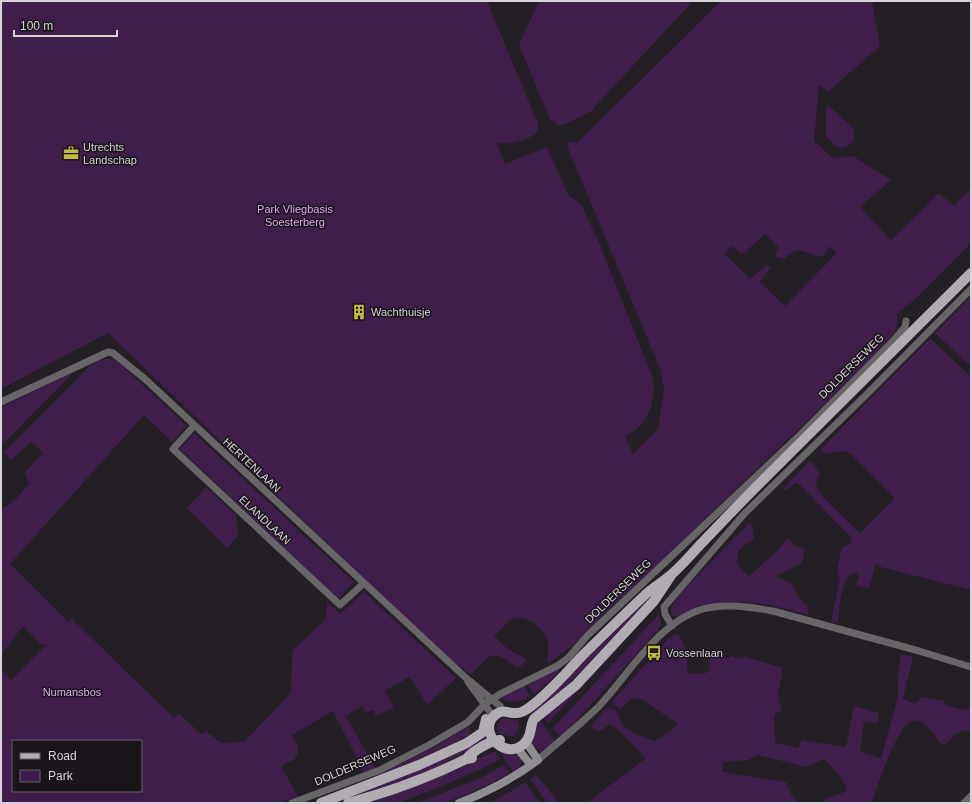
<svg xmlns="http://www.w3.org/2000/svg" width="972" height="804" viewBox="0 0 972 804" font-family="Arial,sans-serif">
<rect width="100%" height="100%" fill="#231f24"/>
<path fill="#3f1e4b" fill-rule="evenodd" d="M1,1h486l51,123c0,3 0,6 -2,9 -8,8 -30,12 -40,9l9,22 42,-17 21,48 13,9 19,41 53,134c2,25 -4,47 -28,57l8,18 25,-25 6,-41 -3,-17 -95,-228 12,-1 143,-141h151l8,45 -52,46 -9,-7 -5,56 19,17 20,-2 38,24 -31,27 31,33 48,-47 15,13 17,-18v55l-54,54 -20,17 1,7 -3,11 -24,26 -64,63 -139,134 -63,58 -29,30 -28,20c-2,-7 1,-12 0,-19 -1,-13 -22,-31 -35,-25 -4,1 -15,14 -19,17l14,13 20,11 -7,6 -4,2c-25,-21 -27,-13 -46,7l-35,-27 -328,-315 -107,56zM765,234l14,14 -4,4 1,5 9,2c2,-2 5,-6 8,-7 11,-5 23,6 28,4 4,-1 6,-6 8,-10l8,7 -52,53 -25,-24 11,-15 -3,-2 -3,1 -15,13 -25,-25 3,-4 5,-4 8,8 4,-2z
M539,1h154l-103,111 -26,13h-6l-8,-6 -31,-74z
M829,106l23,21 2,6 -1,8c-11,14 -19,4 -27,-5v-28z
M971,297v70l-36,-34z
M930,338l41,39v213l-90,-23 -5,-4 -7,25 -13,-2 3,-8 -1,-4 -4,-1c-14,4 -15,38 -16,50l-7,-1 9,-44 -3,-7 5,-24 8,-3 2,-6 -52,-53 -5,-2 -7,6 -7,2 29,-31 10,12 -4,10 2,7 7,10 35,34 35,-35 -45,-45 -7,-2 -17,3 -6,-4z
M107,359h6l5,3 69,64 -15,16 -28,-27 -134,149 58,58 -14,15 18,-18 102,99 5,-5 23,22 4,-4 15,12 23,-1 47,-49 1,-42 34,-32 1,-18 13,13 24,-22 92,86 -29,27 -12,-21 -6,-7 -24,14 9,17 -18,8 -3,-6 -8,3 -3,-7 -16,10 29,52 -11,4 -31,-61 -41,24 5,10 1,9 -4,6 -13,6 17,31 -20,6h-277v-133l10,10 38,-38 -4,3 -4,-1 -18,-18 -22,29v-147c12,-2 20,-16 28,-24l-4,-12 18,-19 -12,-11 -20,18 -7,-8 85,-85 10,-7zM13,741h128v50h-128z
M74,372l-73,74v-39z
M194,433l160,149 -16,17 -158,-150z
M206,487l30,28 2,21 -11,12 -40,-40z
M750,522l3,7 1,11c-12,5 -17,9 -17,23l5,7 7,6 29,-26 10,-12 8,9 9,2 -3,14 -26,13 15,8 3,4 3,7 10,11 2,9c-33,-8 -59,-18 -93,-11 -12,3 -24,9 -35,13 -18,2 -7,-15 -2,-22z
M652,595l-27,30 -51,54 -43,38 -4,-5 54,-49z
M659,614l2,10 -5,8 -95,106 -8,-10z
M678,633l9,19v22l19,-1 3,-2 1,-21 16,8 7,-2 4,3 8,-2 38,11 -5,26 4,17 -7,3 -1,3 1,22 1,4 21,5 2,-1 3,-7 44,7 8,-41 25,7 -2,10 -13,-1 -4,30 21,6 17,-61v-22l3,-21 12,3 -10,42 12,5 7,-7 22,4v4l19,5 4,-1 4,-6v28c-12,-3 -19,7 -27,15 -10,-8 -15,-23 -26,-25 -4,-1 -8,1 -11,3 -12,11 -31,63 -35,79h-49l2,-4 22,-8 -3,-9 -19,-23 -18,8 -50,-12 -9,5 -25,2 -1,10 64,10 5,12 8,9h-212l59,-45 -32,-32 -4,-2c-10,6 -6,10 -20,3l17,-20 9,4 6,12 4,5 12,7 16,6 17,-10 7,-7 -35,-24 -11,-2 -12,11 -9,-6 58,-65z
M618,649l-70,74 -4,-6z
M563,666l-13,15 -16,13 -7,-10z
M524,686l7,11c-10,5 -21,7 -31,1z
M506,718l12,3c2,6 0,11 -5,15h-4l-11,-3c-2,-7 0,-14 8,-15z
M540,719l15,23 -13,11 -10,-8c-2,-9 4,-17 8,-26z
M468,726l5,10 -106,46 2,-3 66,-32z
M485,733l4,8 -63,31 -59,22 -10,1 70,-31z
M499,750l7,1 14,5c4,8 0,12 -7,16z
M495,751l5,8 -17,9 -45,20 -40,15h-36l82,-28z
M504,765l6,9 -40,19 -26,10h-27l63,-25z
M536,774l23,29h-12l-17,-24z
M525,782l15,21h-50z"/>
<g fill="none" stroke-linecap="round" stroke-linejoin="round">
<path stroke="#686568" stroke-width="7" d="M1,402l107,-50 5,1 32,26 321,299 34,28
M194,426l-21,23 167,156 24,-22
M672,626l-7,-12 -1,-7 81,-94 124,-121 102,-103
M468,682l22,30
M538,760c15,-13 29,-25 44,-38 6,-6 14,-12 20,-19 28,-31 58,-82 101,-94 23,-6 47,-2 70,2l146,40 52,16
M292,803l88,-33 49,-25 39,-23 17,-18 15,-10 57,-28 11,-8 20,-23 212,-200 93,-94 12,-14 1,-6
M964,803l7,-7"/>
<path stroke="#908d92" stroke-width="8" d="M517,748l14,17
M459,803c28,-11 55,-25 79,-43l-12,-18"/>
<path stroke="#b0acb2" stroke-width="10" d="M672,574l-18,27 -78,84 -42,34c-4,6 -2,14 -7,21 -17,25 -52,-7 -32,-25 8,-7 14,-1 22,-2 5,0 9,-3 13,-6 19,-14 35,-33 51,-50 21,-21 43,-42 65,-63 8,-7 18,-13 26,-20 10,-9 18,-18 26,-27 21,-22 42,-44 63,-65 70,-70 140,-140 210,-209
M466,759c7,-8 23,-18 34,-19
M321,803l98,-38 48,-22 16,-11 3,-13
M348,803c41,-11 80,-25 118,-44l6,-1"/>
</g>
<defs>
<g id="office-bare" transform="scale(1.2)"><path d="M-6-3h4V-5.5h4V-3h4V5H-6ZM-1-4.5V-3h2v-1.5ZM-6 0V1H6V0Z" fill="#c3bd3f" stroke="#19151b" stroke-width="2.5" paint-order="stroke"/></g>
<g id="building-bare" transform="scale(1.2)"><path d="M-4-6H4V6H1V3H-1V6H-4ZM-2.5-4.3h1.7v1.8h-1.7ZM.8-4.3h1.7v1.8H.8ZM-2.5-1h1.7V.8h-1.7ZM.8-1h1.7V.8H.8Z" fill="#c3bd3f" stroke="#19151b" stroke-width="2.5" paint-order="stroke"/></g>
<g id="bus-bare" transform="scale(1.2)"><path d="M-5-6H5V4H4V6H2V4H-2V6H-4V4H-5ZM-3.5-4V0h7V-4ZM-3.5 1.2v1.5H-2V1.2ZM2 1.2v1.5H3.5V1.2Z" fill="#c3bd3f" stroke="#19151b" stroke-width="2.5" paint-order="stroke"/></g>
</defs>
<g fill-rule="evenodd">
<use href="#office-bare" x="71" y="153"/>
<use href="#building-bare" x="359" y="312"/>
<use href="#bus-bare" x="654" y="653"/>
</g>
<g text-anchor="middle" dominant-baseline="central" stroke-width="3" stroke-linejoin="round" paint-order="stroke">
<g font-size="11" fill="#d6d3d7" stroke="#19151b" text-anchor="start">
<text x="83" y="147">Utrechts<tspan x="83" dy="13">Landschap</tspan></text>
<text x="371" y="312">Wachthuisje</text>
<text x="666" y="653">Vossenlaan</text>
</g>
<g font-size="11" fill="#e1a7f6" stroke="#19151b">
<text x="295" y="209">Park Vliegbasis<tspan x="295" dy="13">Soesterberg</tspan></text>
<text x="72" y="692">Numansbos</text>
</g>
<g font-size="11" fill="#d6d3d7" stroke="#19151b">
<text transform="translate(851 366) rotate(-45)">DOLDERSEWEG</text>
<text transform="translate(252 465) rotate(43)">HERTENLAAN</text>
<text transform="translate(265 520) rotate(43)">ELANDLAAN</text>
<text transform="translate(618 591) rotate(-44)">DOLDERSEWEG</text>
<text transform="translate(355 765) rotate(-23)">DOLDERSEWEG</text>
</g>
</g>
<rect width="972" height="804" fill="none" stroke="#d6d3d7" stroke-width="4"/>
<rect x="12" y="740" width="130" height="52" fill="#19151b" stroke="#656166"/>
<rect x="20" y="753" width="20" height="6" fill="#b0acb2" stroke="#656166"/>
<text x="48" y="760" font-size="12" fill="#d6d3d7">Road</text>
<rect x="20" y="770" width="20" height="12" fill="#3f1e4b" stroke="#656166"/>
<text x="48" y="780" font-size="12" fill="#d6d3d7">Park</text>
<path d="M14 30v6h103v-6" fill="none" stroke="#d6d3d7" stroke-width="2"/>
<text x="20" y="30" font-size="12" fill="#d6d3d7" stroke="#19151b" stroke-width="3" paint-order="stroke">100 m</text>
</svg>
